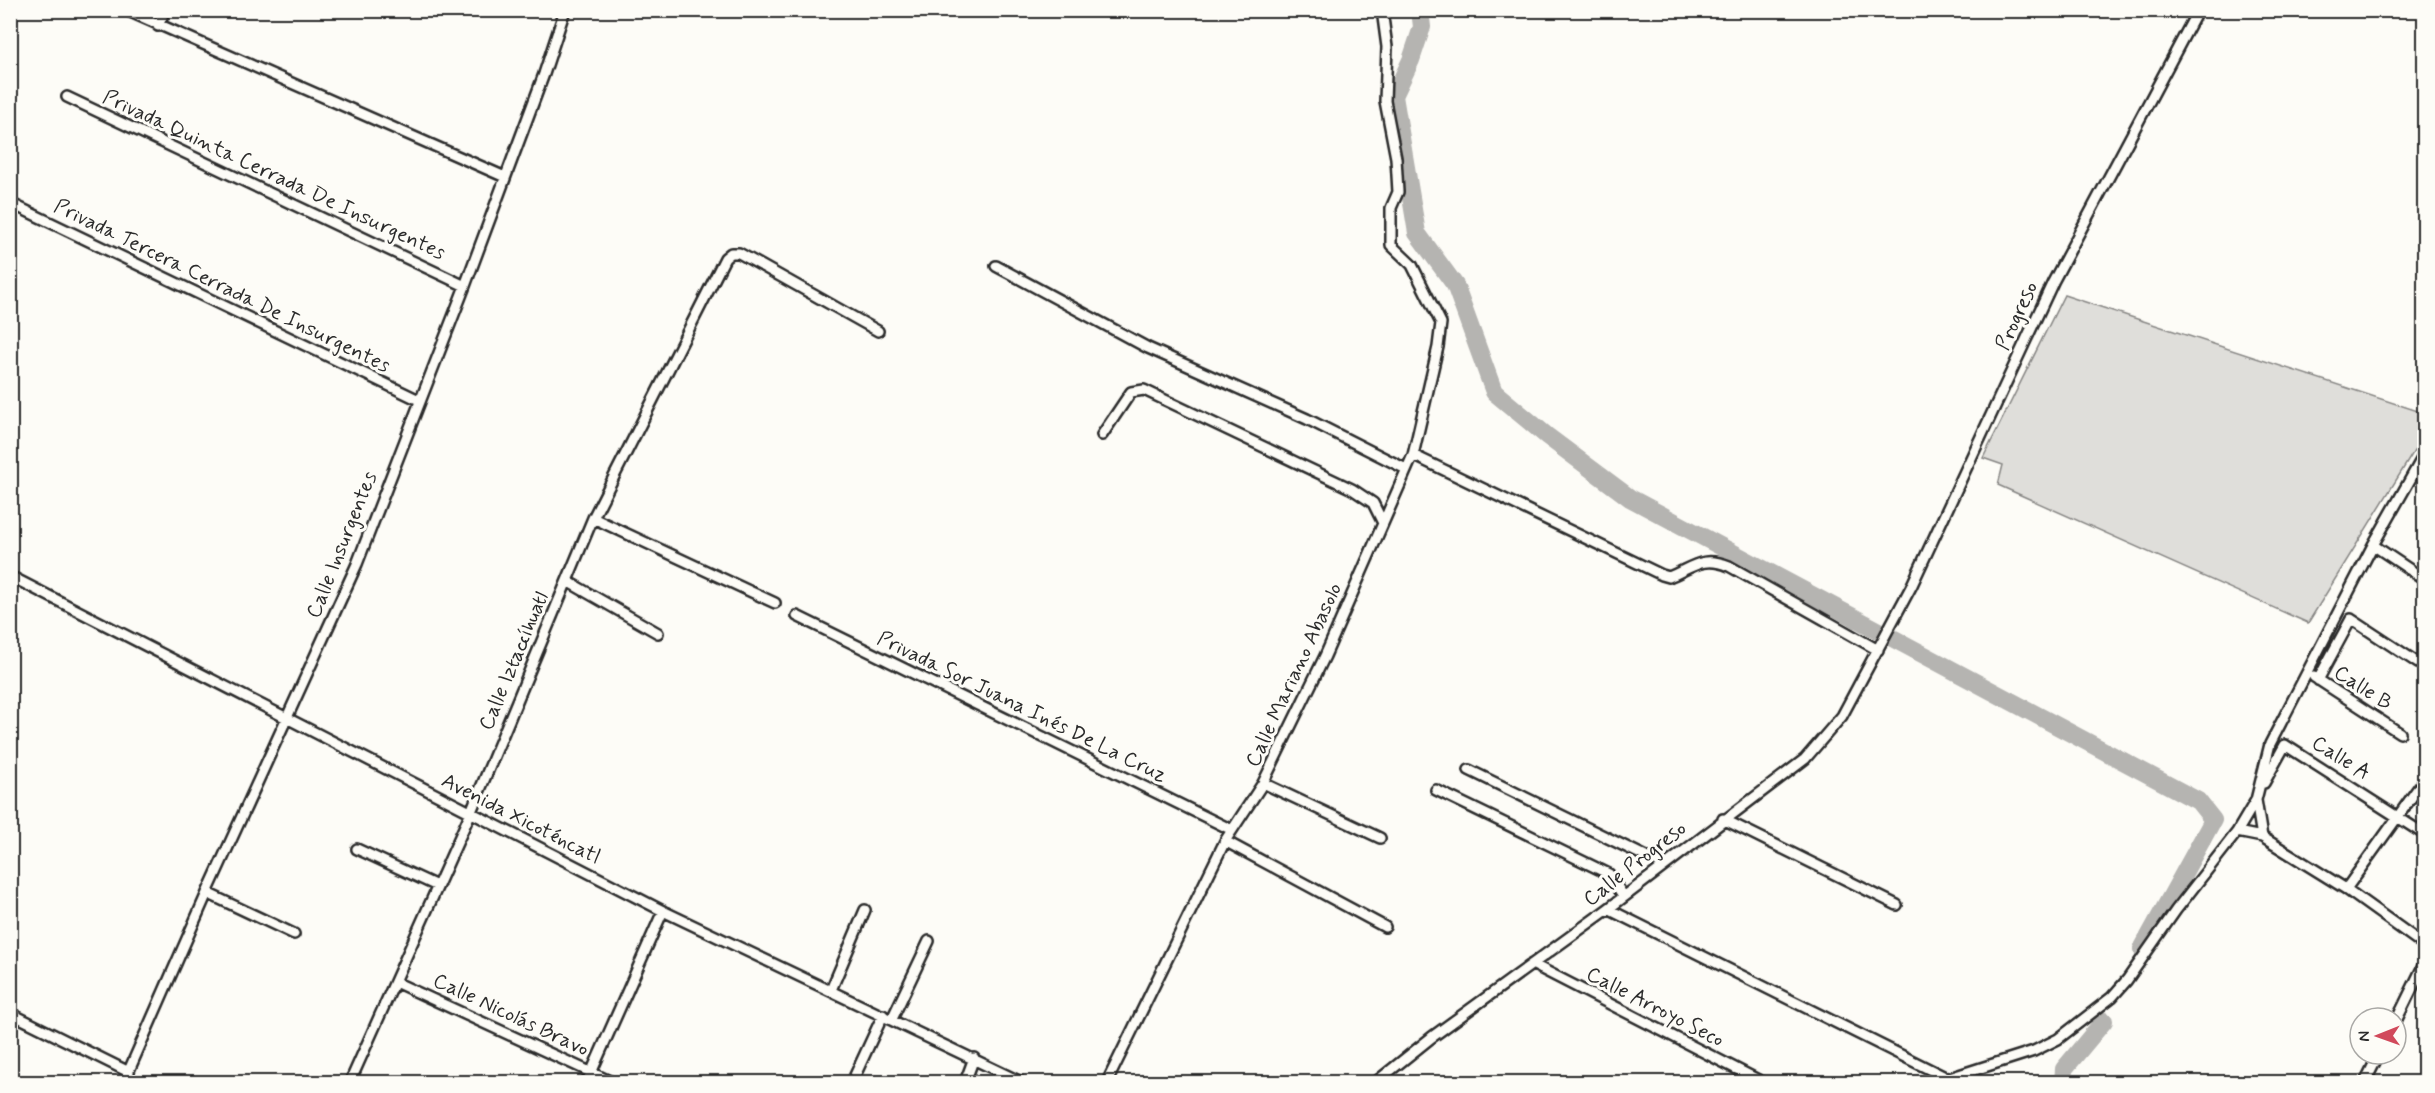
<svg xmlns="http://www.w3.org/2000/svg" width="2435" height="1093" viewBox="0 0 2435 1093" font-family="Mynerve,sans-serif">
<rect width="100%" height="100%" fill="#fdfcf7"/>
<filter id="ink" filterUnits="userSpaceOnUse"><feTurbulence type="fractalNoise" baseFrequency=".0167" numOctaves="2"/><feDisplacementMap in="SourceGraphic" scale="12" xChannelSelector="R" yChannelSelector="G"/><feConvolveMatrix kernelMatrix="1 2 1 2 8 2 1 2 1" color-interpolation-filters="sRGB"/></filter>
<g filter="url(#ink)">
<path fill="#dfdeda" stroke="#858482" stroke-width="1.5" d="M2064,295l360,118v22l-116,188 -310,-138 5,-20 -20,-7z"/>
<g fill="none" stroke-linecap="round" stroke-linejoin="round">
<path stroke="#b5b4b1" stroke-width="18" d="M1420,10l2,17 -11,33 -17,36 23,137 38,52 39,107 53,44 83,62 568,303 15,19 -71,129
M2063,1082l1,-13 40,-48"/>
<g stroke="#2b2b2b" stroke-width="14">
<path id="minor" d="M126,10l379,167
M158,26l7,-16
M67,97l398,189
M10,203l409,197
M996,266l152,82 159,71 99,50
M1102,435l29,-43 13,-2 208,99 21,14 10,20
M1413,455l249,120 7,2c23,-9 33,-22 60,-11l149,84
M593,518l182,85
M2373,545l51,34
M10,576l653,335 358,171
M567,581l91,52
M797,616l435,214
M2314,677l86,56
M2318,680l33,-61 73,48
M1469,770l194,95
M1263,783l117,55
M2264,783l21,-38 139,89
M1436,790l173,84 15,23
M2256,800l6,37
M1723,819l174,86
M2237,832l25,5 84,52 78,56
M1225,841l160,86
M357,849l80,37
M2346,889l78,-109
M207,893l87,41
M1608,909l339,169
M1532,964l230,118
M395,982l217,100
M831,990l34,-80
M10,1013l119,59
M892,1019l37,-78
M2396,1021l28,-57
M124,1082l83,-189 150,-329 108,-278 79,-212 21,-64
M350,1082l120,-268 123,-296 132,-260 6,-5h8l139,78
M587,1082l76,-171
M852,1082l31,-67
M965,1082l9,-24
M1107,1082l118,-241 38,-58 62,-127 88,-201 25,-108 3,-24 -29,-58 -21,-20v-37l7,-16 -2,-34 -11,-57 2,-54 -5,-37
M1376,1082l56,-45 176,-128 197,-150 37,-43 69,-129 142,-305 145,-272
M1937,1082l97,-31 24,-12 54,-42 15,-17 49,-70 61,-78 19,-32 14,-56 103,-199 51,-90
M2365,1082l14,-28"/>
</g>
<use href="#minor" stroke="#fdfcf7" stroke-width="9"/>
</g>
</g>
<g text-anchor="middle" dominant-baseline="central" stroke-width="6" stroke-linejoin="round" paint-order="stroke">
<g font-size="21" fill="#2b2b2b" stroke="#fdfcf7">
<text transform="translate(274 175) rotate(25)">Privada Quinta Cerrada De Insurgentes</text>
<text transform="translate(222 286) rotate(26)">Privada Tercera Cerrada De Insurgentes</text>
<text transform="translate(2017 316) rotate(-65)">Progreso</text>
<text transform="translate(342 545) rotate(-68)">Calle Insurgentes</text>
<text transform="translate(514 661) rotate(-67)">Calle Iztaccíhuatl</text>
<text transform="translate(1294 675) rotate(-65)">Calle Mariano Abasolo</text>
<text transform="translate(2363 688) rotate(33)">Calle B</text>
<text transform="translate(1022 707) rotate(26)">Privada Sor Juana Inés De La Cruz</text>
<text transform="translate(2341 758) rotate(32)">Calle A</text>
<text transform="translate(521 819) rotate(27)">Avenida Xicoténcatl</text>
<text transform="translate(1635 864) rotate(-38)">Calle Progreso</text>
<text transform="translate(1655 1007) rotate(27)">Calle Arroyo Seco</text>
<text transform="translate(511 1015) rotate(25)">Calle Nicolás Bravo</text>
</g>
</g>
<rect width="2435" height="1093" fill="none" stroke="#fdfcf7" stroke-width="36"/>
<rect x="18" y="18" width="2399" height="1057" fill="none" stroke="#2b2b2b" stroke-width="2" filter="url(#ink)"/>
<g transform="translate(2378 1036) rotate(269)"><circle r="28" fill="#fdfcf7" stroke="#a9a8a5" stroke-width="1.5"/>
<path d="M0-4.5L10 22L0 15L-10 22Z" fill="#d1495b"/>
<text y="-9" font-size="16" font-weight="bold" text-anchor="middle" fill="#2b2b2b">N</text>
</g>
</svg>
